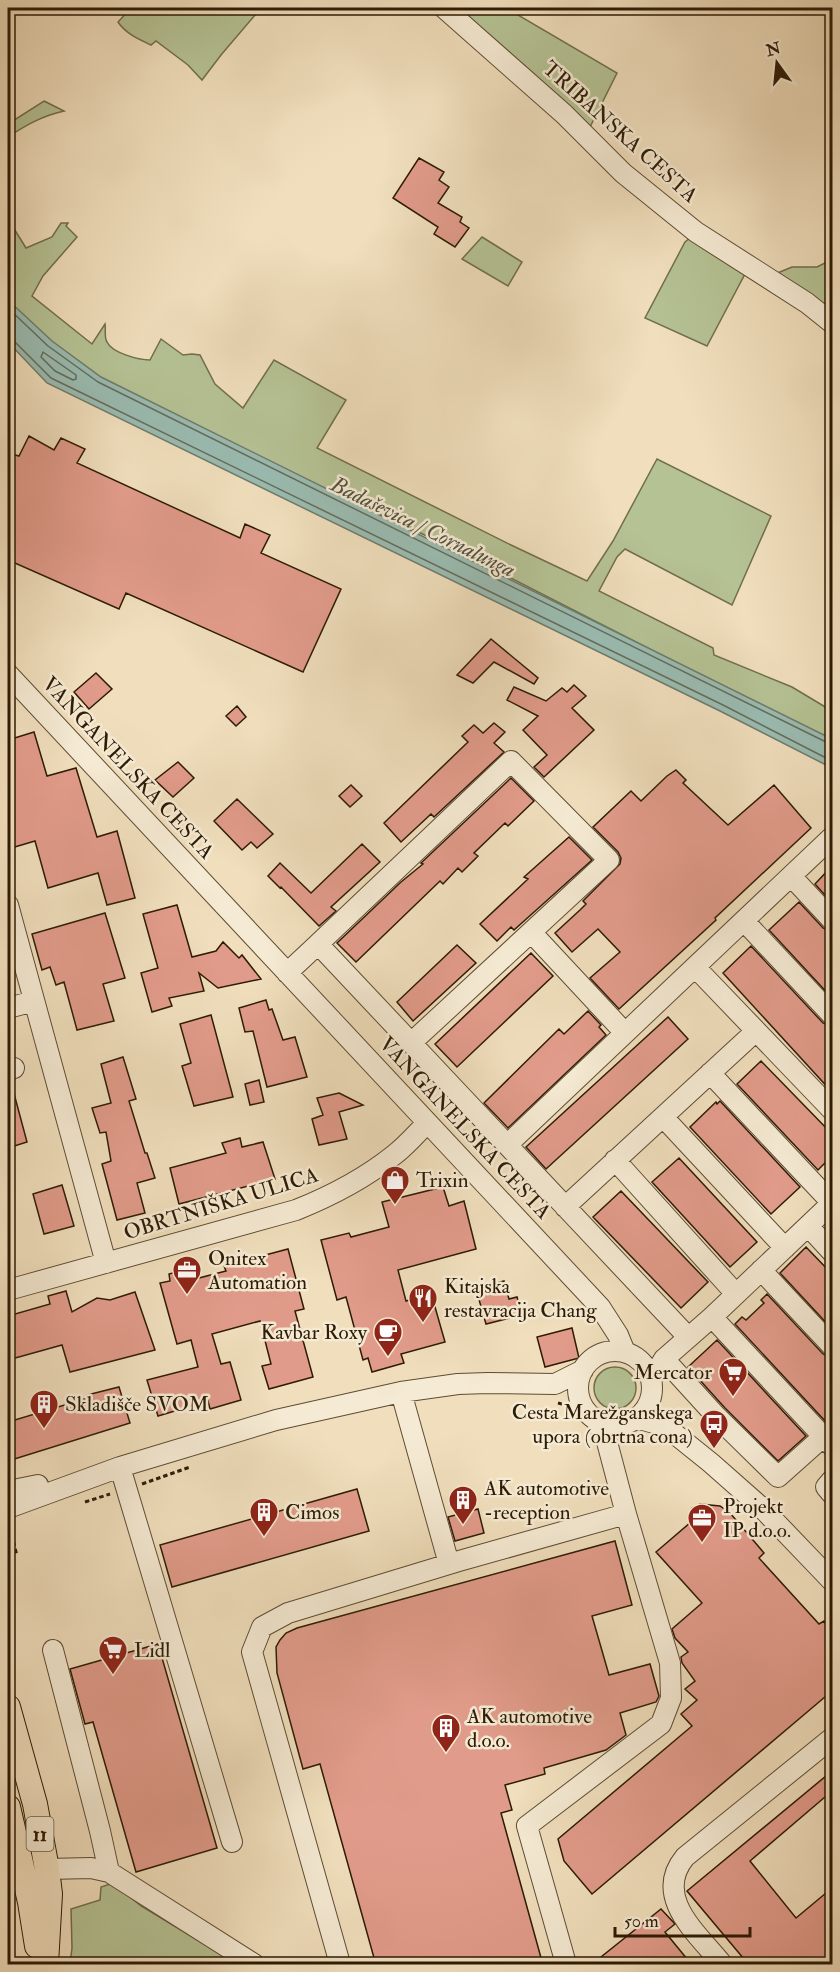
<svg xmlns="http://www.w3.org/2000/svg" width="840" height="1972" viewBox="0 0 840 1972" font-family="'IM FELL Double Pica',serif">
<rect width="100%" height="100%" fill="#f0debc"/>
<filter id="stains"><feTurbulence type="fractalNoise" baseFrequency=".00333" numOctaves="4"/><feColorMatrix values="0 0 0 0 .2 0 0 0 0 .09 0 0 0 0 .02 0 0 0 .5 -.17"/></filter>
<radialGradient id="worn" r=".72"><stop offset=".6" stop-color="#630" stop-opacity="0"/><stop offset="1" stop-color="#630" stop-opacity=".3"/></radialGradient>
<path fill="#b5c294" stroke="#716e4d" stroke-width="1.5" d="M131,8h130l-40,47 -19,25 -14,-15 -32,-24 -5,4c-12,-6 -25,-11 -33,-23z
M455,8h51l111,65 -28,56z
M44,101l20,10c-22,5 -38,14 -56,26v-13z
M8,219l18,29 26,-11 9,-14h7l-2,3 11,11 -34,39 -11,20 60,48 13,-20c1,5 -1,14 2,18 5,11 32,18 43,18l11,-21 22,16 9,-1 8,1 15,29 28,24 31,-48 72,40 -29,48 194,97 76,36 26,-40 44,-82 114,57 -39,89 -107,-56 -8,8 -18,34 114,57 1,7 78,32 40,24v31l-392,-200 -92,-42 -233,-113 -62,-40 -45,-45z
M482,237l40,25 -14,24 -46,-27z
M690,238l56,34 -39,74 -62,-28 40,-76z
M832,247v66l-57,-39 17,-7h25l10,-5z
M594 1388a21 21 0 1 1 42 0a21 21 0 1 1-42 0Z
M113,1883l28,23 96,58h-167l2,-16 -1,-39 29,-9 1,-13z"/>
<path fill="#9abcb2" stroke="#6e7c6d" stroke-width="1.5" d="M8,300l44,41 49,36 731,362v29l-112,-57 -673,-328 -39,-41z"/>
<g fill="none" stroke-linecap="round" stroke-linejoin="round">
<path stroke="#646c5c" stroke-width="1.5" d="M8,308l40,38 50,36 730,361 4,1
M8,339l6,2 37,37 672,327 109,56
M43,352l33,23v4l-3,1 -18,-9 -14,-14z"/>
</g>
<path fill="#e19b8a" stroke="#2d1b06" stroke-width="1.5" d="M419,158l25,14 -5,8 10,7 -11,16 24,14 -2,5 9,6 -14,19 -21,-13 4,-7 -45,-29z
M29,436l25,14 7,-12 24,11 -8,14 163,75 5,-14 25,11 -9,18 80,36 -38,83 -177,-79 -7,16 -111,-49v-107l11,3z
M491,639l47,39 -4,6 -40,-22 -21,21 -16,-8z
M96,673l16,16 -23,20 -15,-17z
M574,685l12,11 -14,12 22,22 -50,47 -10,-10 13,-12 -24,-25 15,-14 -31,-16 7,-13 32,14 16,-13 5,4z
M237,706l9,11 -10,9 -10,-10z
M494,723l11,9 -11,11 10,9 -70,65 -3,-3 -30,28 -17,-19 84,-81 -6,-6 12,-11 9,8z
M34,732l13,44 29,-8 21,69 20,-6 18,67 -28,7 -9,-32 -50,15 -13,-47 -27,8v-109z
M178,762l16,16 -21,19 -18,-17z
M676,770l10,10 -3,3 45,42 46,-40 37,43 -96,90 1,2 -97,89 -29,-31 30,-26 -22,-23 -26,23 -17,-19 25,-23 6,-6 -3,-3 37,-37 1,-6 -3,-6 -25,-25 38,-36 10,10 26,-25z
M511,778l23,23 -26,25 -3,-3 -31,30 4,3 -16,16 -4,-4 -15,16 -3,-3 -84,81 -19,-19 64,-61 22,-18 -2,-1z
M351,785l11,11 -12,11 -11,-11z
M237,799l36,35 -16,14 -6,-6 -9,8 -28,-29z
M569,837l23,23 -78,70 -3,-3 -14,14 -17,-17 48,-45 -4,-2z
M362,844l18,18 -49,45 5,4 -17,15 -38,-39 -1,1 -12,-12 12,-13 31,30z
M832,866v37l-17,-19z
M799,902l24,26 9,4v66l-63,-68z
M177,905l15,52 24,-6 7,-9 16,16 3,-3 19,24 -43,9 -19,-15 5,18 -35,7 3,8 -20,6 -11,-39 17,-5 -15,-54z
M105,913l20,65 -22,6 11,37 -37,9 -13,-48 -8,3 -6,-18 -8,3 -10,-36z
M457,945l19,18 -63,58 -16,-19z
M751,946l72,77 9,4v65l-109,-119z
M531,953l22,23 -96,91 -22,-23z
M266,1000l3,10 3,-1 11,31 12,-3 12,40 -40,10 -14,-56 -8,1 -6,-24z
M588,1011l13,14 -2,2 7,8 -98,93 -24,-25 75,-74 5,5z
M211,1015l22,82 -39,9 -12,-40 9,-3 -11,-39z
M668,1017l20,22 -142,130 -20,-22z
M123,1057l13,42 -7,2 16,52h2l8,25 -18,5 8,30 -28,7 -15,-56 9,-3 -5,-29 -6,1 -8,-25 19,-5 -10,-39z
M761,1061l71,73v22l-14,14 -81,-86z
M259,1080l5,22 -14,3 -5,-21z
M8,1086h4l15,56 -19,6z
M339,1093l24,12 -24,7 8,27 -28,6 -7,-26 11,-4 -6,-17z
M720,1101l80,86 -29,27 -81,-87 26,-25 1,2z
M240,1138l2,9 21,-5 12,37 -96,25 -9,-36 56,-15 -4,-10z
M679,1158l78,84 -27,25 -78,-85z
M62,1185l12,41 -30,8 -11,-40z
M443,1187l6,19 15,-5 12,48 -78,21 8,31 11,-3 2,6 14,-4 12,42 -44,12 3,9 -32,9 -4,-14 -5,2 -17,-63 -9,3 -16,-60 28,-7 2,4 38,-10 -7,-25z
M621,1191l87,91 -27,26 -88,-91z
M806,1247l26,27v55l-52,-56z
M288,1249l16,60 -9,2 18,66 -44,12 -7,-23 9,-2 -11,-43 -48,13 9,30 9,-2 11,38 -31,9 -2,-8 -50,15 -11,-36 51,-13 -7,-27 -14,4 -17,-61 10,-2 -1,-7 15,-4 1,6 8,-2 2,5 31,-8 -2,-5z
M504,1281l5,18 8,-2 5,18 -36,9 -10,-35z
M66,1291l6,21 25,-14 13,2 25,-8 20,58 -85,22 -8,-27 -54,15v-44l42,-12 -2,-8z
M767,1294l56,60 9,4v57l-6,7 -91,-98 7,-7 4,3 18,-17 -3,-3z
M572,1328l7,30 -34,9 -8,-30z
M717,1340l89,96 -28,25 -53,-53 -37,-41z
M119,1387l11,36 -122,38v-39l80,-24 -1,-3z
M357,1489l12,42 -197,56 -12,-42z
M700,1504l20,2 10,7 34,40 -5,5 60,66 5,-3 8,13v57l-240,203 -28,-33 -6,-22 134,-113 -11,-12 16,-14 -12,-11 10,-8 -13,-18 -1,-6 7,-5 -13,-14 -3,-9 30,-26 -46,-51 35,-30 -2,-8 3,-6z
M478,1509l6,24 -29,8 -7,-24z
M615,1541l17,64 -40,11 17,59 41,-11 9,32 -3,6 -36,11 6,22 -20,15 -62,18 1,6 -40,11 7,25 -11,3 42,152h-167l-56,-201 -17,5 -26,-96 -1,-26 4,-7 6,-7 11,-5z
M158,1644l59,204 -81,24 -43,-150 -8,2 -15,-55z
M832,1771v20l-82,70 46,57 36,-30v77h-83l-62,-74z
M661,1909l14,15 -10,8 27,33h-101z"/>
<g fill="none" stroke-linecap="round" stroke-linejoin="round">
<g stroke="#5e4c34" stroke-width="22">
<path id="minor" d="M444,8l120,106 59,59 73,59 111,71 25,20
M8,674l592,633 18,28 7,17
M791,876l41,44
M8,905l98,358
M744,921l88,94
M531,932l94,101
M318,944l193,-183 98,99 -198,183
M695,967l137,143
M287,973l31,-29 370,393
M8,1008l26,-7
M8,1070l6,-2
M710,1073l122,130
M663,1117l122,131
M507,1145l325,-308
M615,1160l121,134
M565,1207l191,-176
M808,1226l24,26
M761,1270l71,76
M8,1290l288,-80c35,-14 68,-31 98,-55 12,-9 22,-21 33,-32
M712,1317l120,129
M578 1388a37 37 0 1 1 74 0a37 37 0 1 1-74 0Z
M664,1359l52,57 62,61 46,-41
M651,1380l13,-21 48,-42 120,-114
M401,1392l48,172
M595,1418l12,24 19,72
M636,1418l29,8 46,37 51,45 70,73
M120,1467l112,375
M832,1480l-6,7 6,7
M8,1491l30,-6
M8,1508l112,-41 156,-47 125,-28 57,-8 30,-1 67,1 28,-14
M53,1650l47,181 9,41
M47,1869l44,-1 18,4 145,92
M340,1964l-88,-312 10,-25 26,-14 171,-52 167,-47 44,149 1,35 -10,26 -134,102 39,138
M722,1964c-24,-30 -70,-67 -37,-107l147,-119"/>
</g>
<g stroke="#2d1b06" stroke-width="26">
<path id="major" d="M8,1707l27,97 12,65 3,25 -4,70
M8,1807l22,95 7,44"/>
</g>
<path stroke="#2d1b06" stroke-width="3" stroke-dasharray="4.5 3" stroke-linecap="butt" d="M558,1403l8,2 11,11
M142,1484l48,-17
M85,1502l25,-8
M10,1527l7,29"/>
<use href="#minor" stroke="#f5ead3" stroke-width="20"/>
<use href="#major" stroke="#f0debc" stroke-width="24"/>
</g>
<defs>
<g id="shop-pin" transform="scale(1.5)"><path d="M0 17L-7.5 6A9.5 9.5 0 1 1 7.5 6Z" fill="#8f2418" stroke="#f5ead3"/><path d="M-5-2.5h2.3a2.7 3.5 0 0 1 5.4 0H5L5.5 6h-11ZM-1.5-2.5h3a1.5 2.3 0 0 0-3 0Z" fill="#fff"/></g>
<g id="office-pin" transform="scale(1.5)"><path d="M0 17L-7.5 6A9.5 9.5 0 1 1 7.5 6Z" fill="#8f2418" stroke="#f5ead3"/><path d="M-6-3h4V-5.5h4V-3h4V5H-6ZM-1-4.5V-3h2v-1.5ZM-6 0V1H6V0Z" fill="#fff"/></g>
<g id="restaurant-pin" transform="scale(1.5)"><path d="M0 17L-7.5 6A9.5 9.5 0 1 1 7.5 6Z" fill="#8f2418" stroke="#f5ead3"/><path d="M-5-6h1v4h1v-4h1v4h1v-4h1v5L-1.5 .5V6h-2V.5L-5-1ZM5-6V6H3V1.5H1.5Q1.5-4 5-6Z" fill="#fff"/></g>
<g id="cafe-pin" transform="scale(1.5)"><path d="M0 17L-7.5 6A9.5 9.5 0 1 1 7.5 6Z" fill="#8f2418" stroke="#f5ead3"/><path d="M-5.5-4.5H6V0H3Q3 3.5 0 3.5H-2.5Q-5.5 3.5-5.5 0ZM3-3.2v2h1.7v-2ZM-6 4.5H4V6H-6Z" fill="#fff"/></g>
<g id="supermarket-pin" transform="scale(1.5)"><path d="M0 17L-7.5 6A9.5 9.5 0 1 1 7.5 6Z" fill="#8f2418" stroke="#f5ead3"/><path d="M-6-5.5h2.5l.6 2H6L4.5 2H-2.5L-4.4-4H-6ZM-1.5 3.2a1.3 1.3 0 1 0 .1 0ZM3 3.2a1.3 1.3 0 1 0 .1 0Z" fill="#fff"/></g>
<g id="building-pin" transform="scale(1.5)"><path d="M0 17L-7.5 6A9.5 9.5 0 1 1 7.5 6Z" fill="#8f2418" stroke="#f5ead3"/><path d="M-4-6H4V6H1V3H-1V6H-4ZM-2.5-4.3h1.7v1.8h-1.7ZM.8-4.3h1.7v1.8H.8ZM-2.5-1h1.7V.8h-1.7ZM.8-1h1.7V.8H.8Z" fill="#fff"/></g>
<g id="bus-pin" transform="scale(1.5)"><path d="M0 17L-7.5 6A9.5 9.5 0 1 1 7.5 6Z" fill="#8f2418" stroke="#f5ead3"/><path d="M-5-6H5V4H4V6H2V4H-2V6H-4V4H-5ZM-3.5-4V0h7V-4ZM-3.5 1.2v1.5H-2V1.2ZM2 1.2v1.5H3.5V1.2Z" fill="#fff"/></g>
</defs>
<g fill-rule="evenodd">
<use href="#shop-pin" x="395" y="1180"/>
<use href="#office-pin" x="187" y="1270"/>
<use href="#restaurant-pin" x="423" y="1298"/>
<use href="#cafe-pin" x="388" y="1332"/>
<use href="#supermarket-pin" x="733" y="1372"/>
<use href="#building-pin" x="44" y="1404"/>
<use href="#bus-pin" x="714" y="1424"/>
<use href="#building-pin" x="463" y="1500"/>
<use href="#building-pin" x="264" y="1512"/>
<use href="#office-pin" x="702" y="1518"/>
<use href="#supermarket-pin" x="113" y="1650"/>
<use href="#building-pin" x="446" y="1728"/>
</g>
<g text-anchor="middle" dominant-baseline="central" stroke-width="5" stroke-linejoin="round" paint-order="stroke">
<rect fill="#f5ead3" stroke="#695944" stroke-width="1.5" x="26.5" y="1817" width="27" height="34" rx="4.5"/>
<g font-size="20" font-weight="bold" fill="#2d1b06">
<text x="40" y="1834">11</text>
</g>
<g font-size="21" fill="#2d1b06" stroke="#f5ead3">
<text transform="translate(620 132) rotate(42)">TRIBANSKA CESTA</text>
<text transform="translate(128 768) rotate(47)">VANGANELSKA CESTA</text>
<text transform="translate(465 1128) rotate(47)">VANGANELSKA CESTA</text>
<text transform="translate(221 1204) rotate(-17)">OBRTNIŠKA ULICA</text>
</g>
<g font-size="21" fill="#2d1b06" stroke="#f5ead3" text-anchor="start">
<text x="416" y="1180">Trixin</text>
<text x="208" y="1258">Onitex<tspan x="208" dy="24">Automation</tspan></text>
<text x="444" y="1286">Kitajska<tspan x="444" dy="24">restavracija Chang</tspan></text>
<text x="367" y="1332" text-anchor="end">Kavbar Roxy</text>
<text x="712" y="1372" text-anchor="end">Mercator</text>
<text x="65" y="1404">Skladišče SVOM</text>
<text x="693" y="1412" text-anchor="end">Cesta Marežganskega<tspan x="693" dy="24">upora (obrtna cona)</tspan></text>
<text x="484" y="1488">AK automotive<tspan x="484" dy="24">-reception</tspan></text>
<text x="723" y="1506">Projekt<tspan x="723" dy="24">IP d.o.o.</tspan></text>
<text x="285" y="1512">Cimos</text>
<text x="134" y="1650">Lidl</text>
<text x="467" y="1716">AK automotive<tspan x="467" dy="24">d.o.o.</tspan></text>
</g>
<g font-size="22" font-style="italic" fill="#535342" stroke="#f5ead3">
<text transform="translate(423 527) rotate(26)">Badaševica / Cornalunga</text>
</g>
</g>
<rect width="840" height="1972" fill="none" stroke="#f0debc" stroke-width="30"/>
<rect x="9" y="9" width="822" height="1954" fill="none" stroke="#2d1b06" stroke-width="3"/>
<rect x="15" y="15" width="810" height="1942" fill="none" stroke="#2d1b06" stroke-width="1.5"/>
<g transform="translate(777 63) rotate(345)" stroke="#f5ead3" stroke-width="4.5" paint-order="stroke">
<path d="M0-4.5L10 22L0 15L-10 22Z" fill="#2d1b06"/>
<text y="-9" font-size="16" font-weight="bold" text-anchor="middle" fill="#2d1b06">N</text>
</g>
<path d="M615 1927v9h135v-9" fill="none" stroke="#2d1b06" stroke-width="3"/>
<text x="624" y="1927" font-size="18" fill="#2d1b06" stroke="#f5ead3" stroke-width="4.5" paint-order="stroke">50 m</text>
<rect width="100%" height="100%" filter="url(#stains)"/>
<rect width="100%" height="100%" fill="url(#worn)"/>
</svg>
